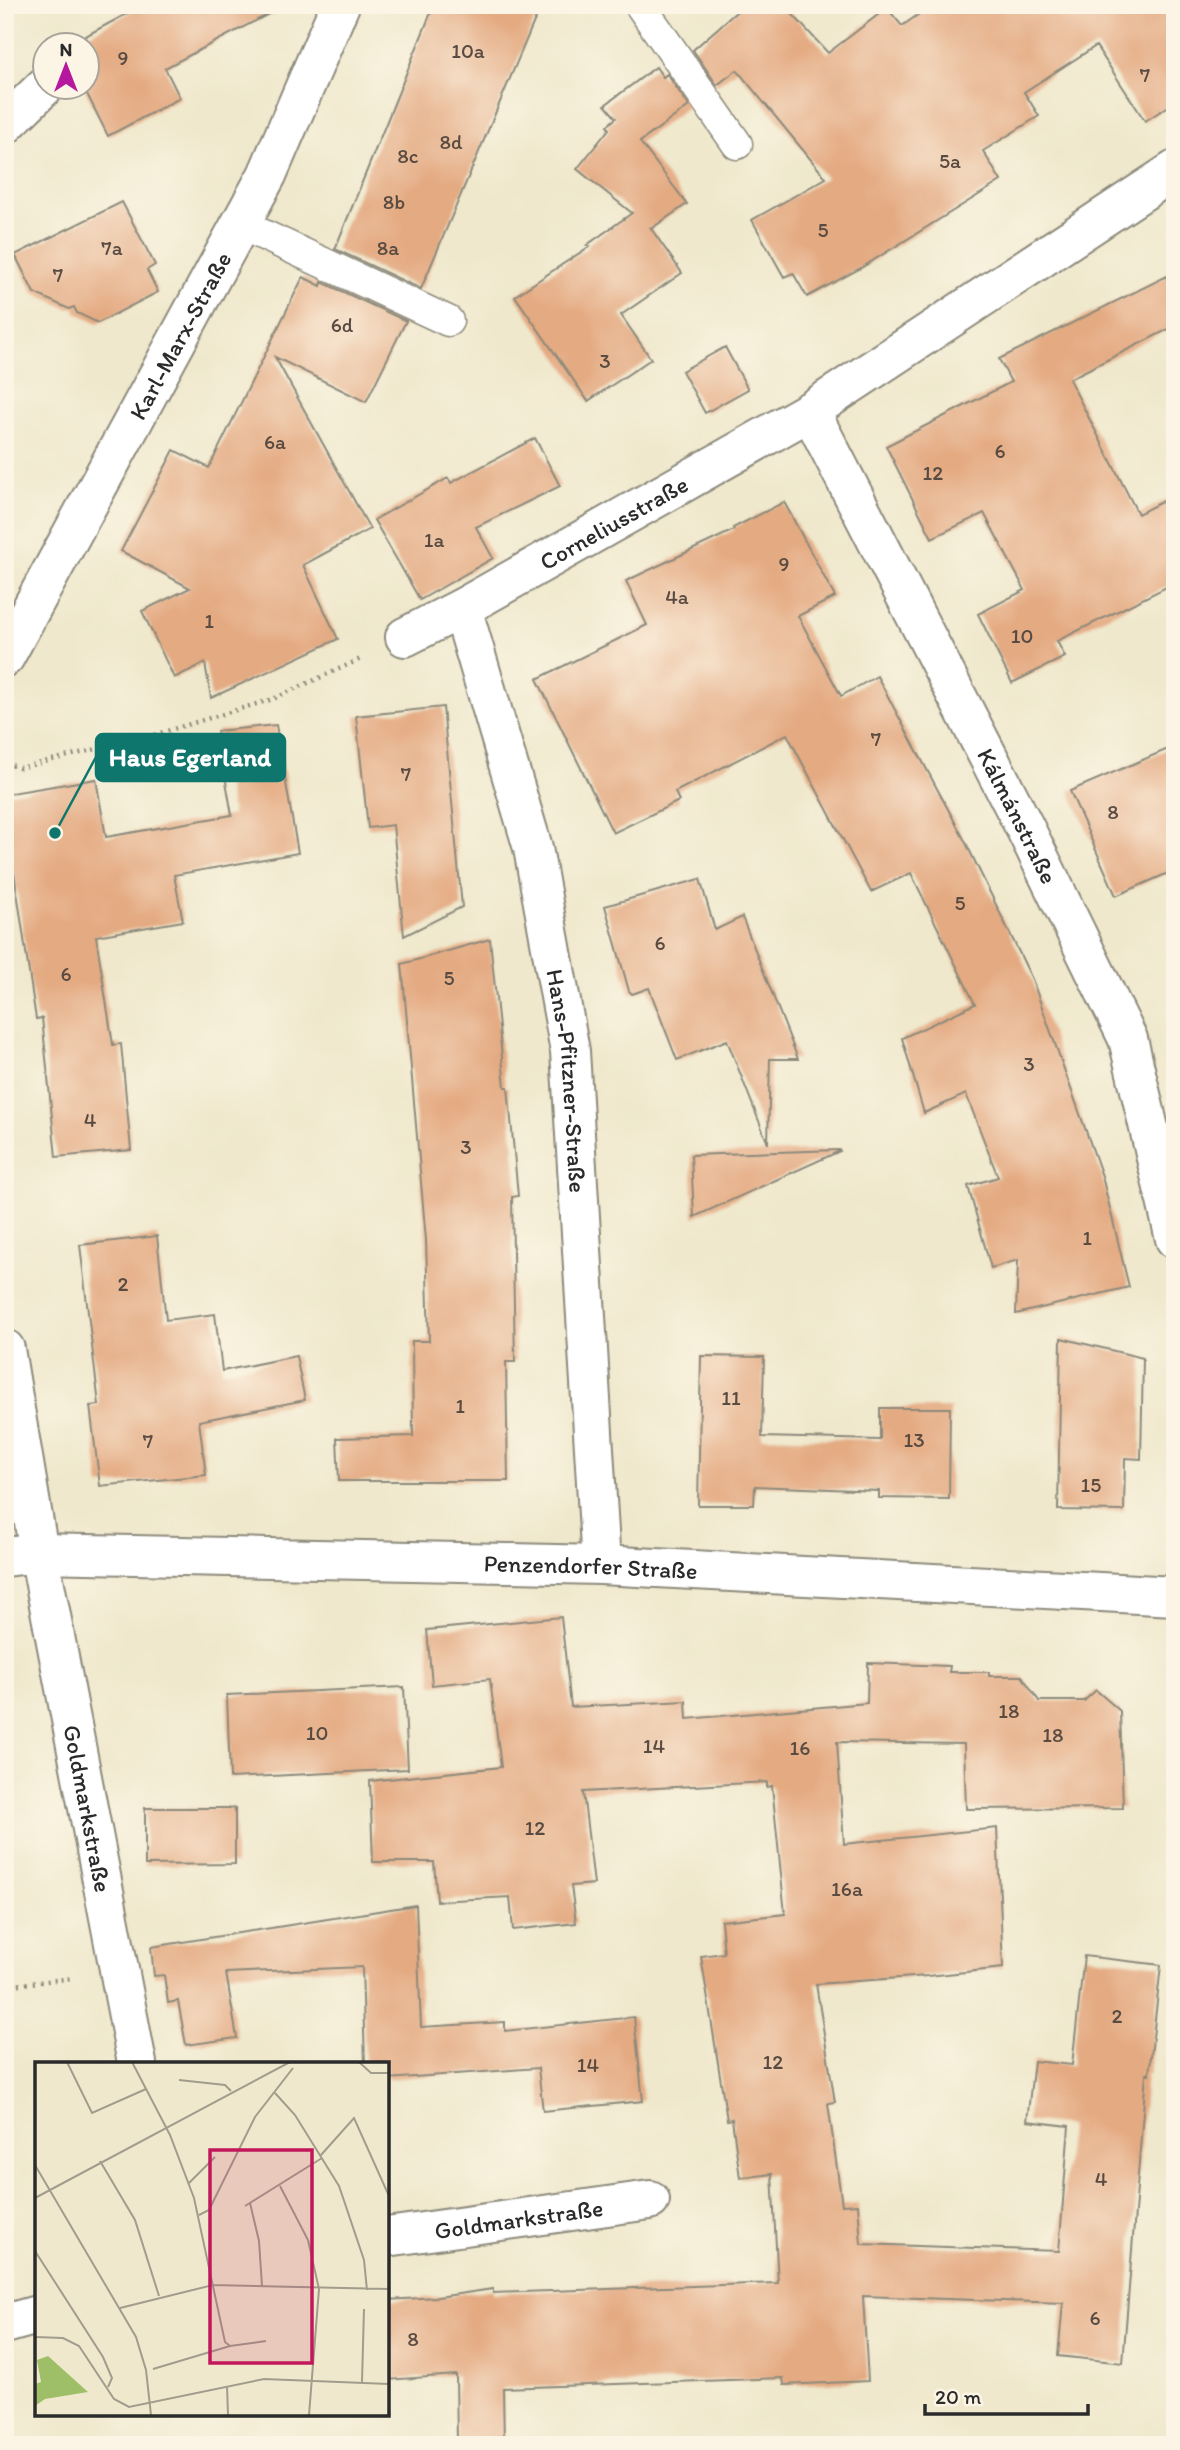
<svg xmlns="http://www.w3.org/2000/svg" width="1180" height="2450" viewBox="0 0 1180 2450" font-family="Itim,sans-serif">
<rect width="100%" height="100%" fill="#fcf5e5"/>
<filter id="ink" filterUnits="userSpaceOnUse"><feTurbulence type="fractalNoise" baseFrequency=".0143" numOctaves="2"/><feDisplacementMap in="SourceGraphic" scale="14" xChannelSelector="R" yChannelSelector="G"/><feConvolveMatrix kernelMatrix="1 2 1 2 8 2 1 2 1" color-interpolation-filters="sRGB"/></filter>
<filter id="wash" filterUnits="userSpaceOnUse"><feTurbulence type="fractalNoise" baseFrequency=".00686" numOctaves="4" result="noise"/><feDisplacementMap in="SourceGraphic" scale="28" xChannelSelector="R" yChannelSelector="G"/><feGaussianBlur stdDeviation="1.57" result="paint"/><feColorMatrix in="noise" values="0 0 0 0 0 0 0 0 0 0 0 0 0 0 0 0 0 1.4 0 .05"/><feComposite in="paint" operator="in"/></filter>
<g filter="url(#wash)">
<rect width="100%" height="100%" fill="#efe8cc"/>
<g id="blocks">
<path fill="#e4aa82" d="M143,5h143l-121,63 15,30 -72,38 -24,-48h4v-42h-21z
M434,5h107l-120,284 -86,-40z
M744,5h40l44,48 59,-45 15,18 30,-21h231l12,18v79l-30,19 -49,-75 -72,46 15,24 -56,35 18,30 -140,87 -54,29 -14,-24 -9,4 -32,-57 74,-42 -89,-108 -20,15 -24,-35z
M656,67l7,10 4,-3 22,32 -49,36 47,62 -35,24 -2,-1 32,46 -61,42 30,44 -63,42 -73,-105 75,-50 -3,-1 45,-32 -55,-44 32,-40 -2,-3 9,-8 -11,-13z
M122,202l33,63 -8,5 11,22 -60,31 -21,-10 -3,-6 -5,2 -35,-16 -19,-38z
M1175,272v54l-106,53 69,135 37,-19v88l-118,58 8,16 -53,26 -34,-69 47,-24 -41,-77 -52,25 -46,-92 125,-64 -12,-23z
M303,277l18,9 1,-4 84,39 -40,81 -91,-45 95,172 -67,36 35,74 -127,59 -6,-35 -31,15 -32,-67 48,-23 -69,-37 53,-101 35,18z
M725,347l23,42 -43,24 -23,-42z
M535,438l25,48 -84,41 17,31 -73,42 -46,-80 74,-42 3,5z
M784,502l51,95 -37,19 43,80 36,-20 88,165 67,138 70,197 27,111 -113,27 2,-54 -27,8 -23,-82 30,-9 -32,-83 -42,19 -22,-75 73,-34 -64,-131 -40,19 -84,-158 -112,58 4,9 -66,32 -76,-154 110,-54 -21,-44 108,-51 -1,-2z
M443,707l19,200 -58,29 -11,-111 -25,3 -12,-112z
M276,725l22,128 -124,22 9,46 -87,15 17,109 8,-1 10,106 -75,7 -14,-139 -6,1 -22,-147 -9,2v-80l91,-15 10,58 126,-22 -15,-84z
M1175,746v124l-59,26 -46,-105z
M700,879l15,51 27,-13 56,142h-28l-2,85 -41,-104 -50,20 -28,-72 -17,6 -3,-3 -24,-85z
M490,939l15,148h3l10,109 -6,1 3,165h-9l2,119h-169l-2,-43 76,-2 -1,-95h17l-3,-101 -24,-276z
M839,1150l1,1 -146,66 -3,-62z
M157,1236l9,84 49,-6 7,57 74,-15 9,44 -106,21 7,54 -106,11 -10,-80 9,-1 -19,-160z
M1061,1338l82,20 -2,101 -16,-1 -1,53 -66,-1z
M701,1356l63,1 -2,80 118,3v-32h70l-1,91 -70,-1v-7l-124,-5 -1,19h-56z
M561,1617l10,90 115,-6 1,18 180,-16 1,-40 82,3 -1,6h40v4h33l17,25h45l12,-11 24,21 3,97 -157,1 -2,-65 -127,-2 7,102 153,-16 6,140 -75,8 -112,8 19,118 -7,1 14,102 16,-1 3,40 198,7 10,-125 -42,-5 7,-60 38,4 12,-109 77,9 -12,109h-3l-23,289 -65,-7 5,-53 -200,-7 5,85 -84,4 -1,-7 -280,10 1,56h-47l-1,-69 -69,5v-80l51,-3 55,-8v4l285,-10 -6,-109 -32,4 -8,-59 -5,1 -26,-164 23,-3 -3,-32 64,-7 -13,-128 -5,1v-5l-184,10 11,92 -23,2 5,37 -63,7 -3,-33 -73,4 -3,-39h-61l-3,-81 131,-14 -11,-88 -58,6 -5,-55z
M404,1687l4,82 -178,9 -3,-83z
M145,1808h90v56l-90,1z
M416,1905l5,122 84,-5v9l129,-14 9,84 -100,10 -5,-43 -151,11v-16h-22l-3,-96 -136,6 11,65 -51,7 -8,-44 -10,2 -4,-28 -10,1 -3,-29z"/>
</g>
</g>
<g filter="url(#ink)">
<use href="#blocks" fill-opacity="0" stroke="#8d8a7c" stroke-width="2"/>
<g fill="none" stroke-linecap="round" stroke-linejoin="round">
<g stroke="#8d8a7c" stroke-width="33">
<path id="service" d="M640,5l97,139
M240,224l208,97"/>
</g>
<g stroke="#8d8a7c" stroke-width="42">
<g id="minor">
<path d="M5,125l41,-40"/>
<path id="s1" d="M810,411l216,419 102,209 47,200"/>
<path id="s2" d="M462,608l71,240 37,203 31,514"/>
<path id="s3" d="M405,637l57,-29 348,-197 365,-241"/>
<path id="s4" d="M5,657l262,-482 73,-170"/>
<path id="s5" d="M5,1349l34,204 98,510"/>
<path id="s6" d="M5,1557l34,-4 562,12 574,31"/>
<path id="s7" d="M387,2237l263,-37"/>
<path d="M5,2324l32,-9"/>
</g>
</g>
<path stroke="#8d8a7c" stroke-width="4.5" stroke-dasharray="2 5" stroke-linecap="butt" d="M5,763l15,5 133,-33 120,-36 90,-41
M5,1986l68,-8"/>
<use href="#service" stroke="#fff" stroke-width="30"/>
<use href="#minor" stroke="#fff" stroke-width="38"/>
</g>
</g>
<g text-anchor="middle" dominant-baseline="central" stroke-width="6" stroke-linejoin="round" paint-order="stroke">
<g font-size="21" fill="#594b41">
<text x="468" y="50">10a</text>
<text x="123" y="57">9</text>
<text x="1145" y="74">7</text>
<text x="451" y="141">8d</text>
<text x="408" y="155">8c</text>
<text x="950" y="160">5a</text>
<text x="394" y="201">8b</text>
<text x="823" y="229">5</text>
<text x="112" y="247">7a</text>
<text x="388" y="247">8a</text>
<text x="58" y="274">7</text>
<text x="342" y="324">6d</text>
<text x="605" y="360">3</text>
<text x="275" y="441">6a</text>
<text x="1000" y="450">6</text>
<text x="933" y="472">12</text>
<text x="434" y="539">1a</text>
<text x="784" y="563">9</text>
<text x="677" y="596">4a</text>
<text x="209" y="620">1</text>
<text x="1022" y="635">10</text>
<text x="876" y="738">7</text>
<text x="406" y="773">7</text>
<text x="1113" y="811">8</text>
<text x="960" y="902">5</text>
<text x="660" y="942">6</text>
<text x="66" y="973">6</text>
<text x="449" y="977">5</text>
<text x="1029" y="1063">3</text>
<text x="90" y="1119">4</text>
<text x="466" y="1146">3</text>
<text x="1087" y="1237">1</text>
<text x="123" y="1283">2</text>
<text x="731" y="1397">11</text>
<text x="460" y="1405">1</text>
<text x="914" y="1439">13</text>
<text x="148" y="1440">7</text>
<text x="1091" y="1484">15</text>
<text x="1009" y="1710">18</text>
<text x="317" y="1732">10</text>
<text x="1053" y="1734">18</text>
<text x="654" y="1745">14</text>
<text x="800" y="1747">16</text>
<text x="535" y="1827">12</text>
<text x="847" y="1888">16a</text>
<text x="1117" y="2015">2</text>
<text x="773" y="2061">12</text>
<text x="588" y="2064">14</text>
<text x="1101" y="2178">4</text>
<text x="1095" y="2317">6</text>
<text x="413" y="2338">8</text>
</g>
<g font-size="24" fill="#2b2b2b" stroke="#fcf5e5">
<text stroke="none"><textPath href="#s4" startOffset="366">Karl-Marx-Straße</textPath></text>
<text stroke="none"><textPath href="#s3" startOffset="238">Corneliusstraße</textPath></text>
<text stroke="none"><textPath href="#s1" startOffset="455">Kálmánstraße</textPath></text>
<text stroke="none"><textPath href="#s2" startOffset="486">Hans-Pfitzner-Straße</textPath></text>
<text stroke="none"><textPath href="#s6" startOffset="586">Penzendorfer Straße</textPath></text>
<text stroke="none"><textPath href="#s5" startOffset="467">Goldmarkstraße</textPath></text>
<text stroke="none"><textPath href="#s7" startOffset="133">Goldmarkstraße</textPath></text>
</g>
</g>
<g transform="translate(35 2062)">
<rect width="354" height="354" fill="#efe8cc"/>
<path d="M13,294l40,36 -43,7 -10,7v-22l6,-2 -4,-22z" fill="#9ebf68"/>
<path fill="none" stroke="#a19c8c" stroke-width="2" d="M32,0l25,51 54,-24M97,0l38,73 24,63 31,144 5,4 36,-5M324,0l12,11h18M144,18l46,5 6,6M240,31l20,22 44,71 25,74 3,30M286,93l33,-37 35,78M65,99l35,59 24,76M0,103l101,172 10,33 5,45M154,121l26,-26M245,124l28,54 11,49 -10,126M0,136l255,-136M215,141l9,38 3,45M210,144l77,-48M164,153l10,-5 46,-93 38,-49M0,189l68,106 9,21 -4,9M85,246l93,-23 176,4M0,275l28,1 16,8 35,53 15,8 135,-28 125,5M118,307l77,-23M327,320l2,-73M192,324l1,29"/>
<path fill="#c2185b" fill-opacity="0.15" stroke="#c2185b" stroke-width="3.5" d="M175,88h102v213h-102z"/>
<rect width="354" height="354" fill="none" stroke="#2b2b2b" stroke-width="3.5"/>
</g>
<path fill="none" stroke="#0f766e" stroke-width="2.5" d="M55 833L96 757"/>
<circle fill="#0f766e" stroke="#fcf5e5" stroke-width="2.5" cx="55" cy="833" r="7"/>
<rect fill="#0f766e" stroke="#0f766e" stroke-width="2.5" x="96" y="734" width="189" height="47" rx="7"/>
<g font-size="26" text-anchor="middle" font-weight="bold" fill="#fff">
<text x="190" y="766">Haus Egerland</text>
</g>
<rect width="1180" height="2450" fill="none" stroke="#fcf5e5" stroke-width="28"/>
<g transform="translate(66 66)"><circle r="33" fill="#fcf5e5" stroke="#a8a49b" stroke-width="2"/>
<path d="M0-5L12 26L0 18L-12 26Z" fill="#b5179e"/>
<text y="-10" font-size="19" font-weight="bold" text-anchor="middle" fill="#2b2b2b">N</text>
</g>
<path d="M925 2404v10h163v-10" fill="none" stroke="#2b2b2b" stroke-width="3.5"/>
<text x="935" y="2404" font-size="21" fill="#2b2b2b" stroke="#fcf5e5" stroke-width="5" paint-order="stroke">20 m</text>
</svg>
